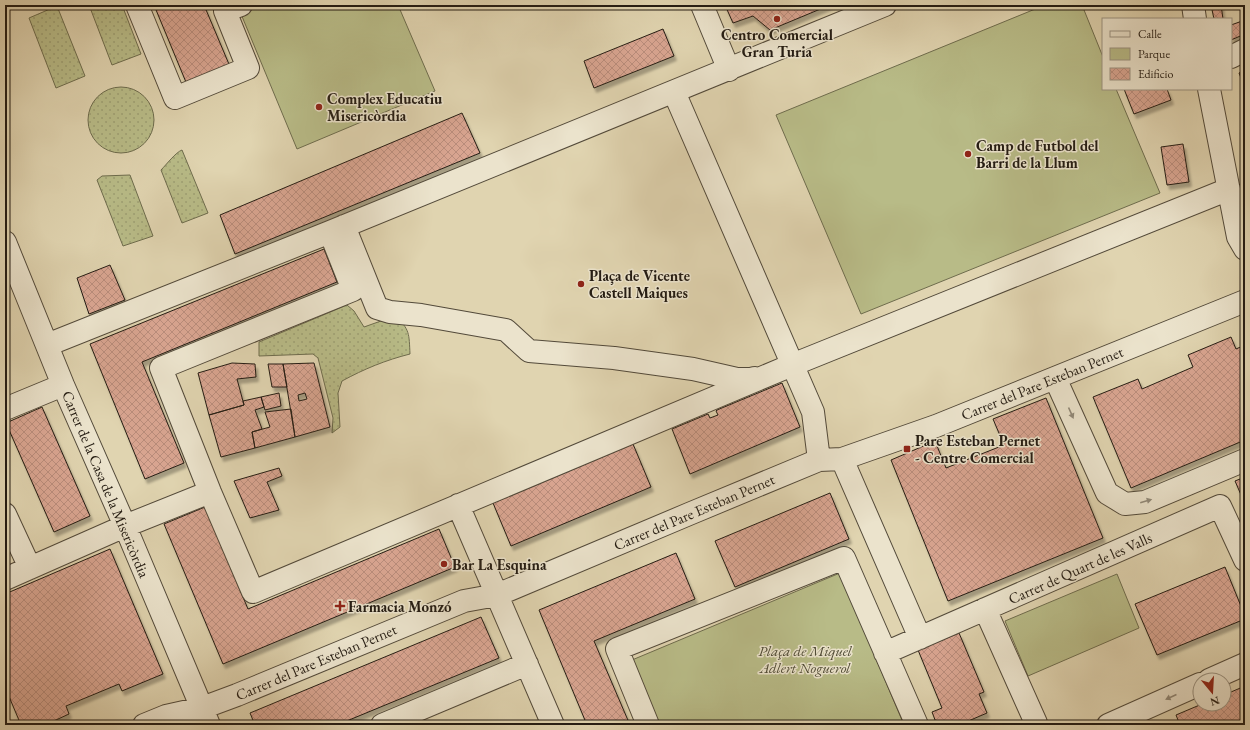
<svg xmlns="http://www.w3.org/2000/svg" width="1250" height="730" viewBox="0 0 1250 730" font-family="'EB Garamond',serif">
<defs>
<pattern id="grass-dots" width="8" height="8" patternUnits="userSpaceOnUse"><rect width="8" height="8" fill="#b8bb87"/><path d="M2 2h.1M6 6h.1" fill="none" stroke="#9ea074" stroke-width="1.8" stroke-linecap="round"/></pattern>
<pattern id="building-cross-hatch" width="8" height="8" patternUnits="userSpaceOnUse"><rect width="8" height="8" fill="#d9a591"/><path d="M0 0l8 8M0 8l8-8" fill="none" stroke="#ba8d7c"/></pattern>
<filter id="shadow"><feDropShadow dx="2.5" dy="4.5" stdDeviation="1" flood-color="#0004"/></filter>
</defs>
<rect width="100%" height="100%" fill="#e0d4b0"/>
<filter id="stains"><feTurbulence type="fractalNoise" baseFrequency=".005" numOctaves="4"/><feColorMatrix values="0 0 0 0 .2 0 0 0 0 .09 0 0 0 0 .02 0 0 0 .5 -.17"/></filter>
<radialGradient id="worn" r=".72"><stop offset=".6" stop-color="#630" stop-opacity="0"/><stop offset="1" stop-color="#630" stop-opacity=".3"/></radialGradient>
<path fill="url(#grass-dots)" stroke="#6e6c4d" d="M89,5h33l19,49 -29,11z
M57,6l28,70 -29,12 -27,-70z
M88 120a33 33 0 1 1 66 0a33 33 0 1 1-66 0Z
M182,150l26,63 -26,10 -21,-53c5,-5 15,-18 21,-20z
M130,175l23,61 -30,10 -26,-66 5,-4z
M347,305l7,6 10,16 31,-11c15,13 14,18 15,38 -24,6 -46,15 -68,27l-4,12 2,34 -8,6 1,-15 -15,-60 -5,-4 -54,2v-14z"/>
<path fill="#b8bb87" stroke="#6e6c4d" d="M263,5h135l37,86 -138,58 -56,-135z
M1045,5h37l21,52v32h13l44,104 -299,121 -85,-199z
M840,573l64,152h-245l-27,-65z
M1117,574l22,54 -111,48 -23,-55z"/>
<path fill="url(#building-cross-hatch)" stroke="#241c13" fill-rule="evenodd" filter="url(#shadow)" d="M154,5h50l27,64 -43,18z
M725,5h105l-60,25 -17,-14 -20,7z
M1211,5h10l2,14h-9z
M1245,20v14l-14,6v-15z
M663,29l11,27 -80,32 -10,-27z
M1245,70v18l-6,-15z
M1124,89h43l4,11 -37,14z
M462,113l18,40 -245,101 -15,-39z
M1183,144l6,38 -22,3 -6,-38z
M324,249l13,33 -195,80 42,101 -39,16 -55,-135z
M110,265l15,35 -36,14 -12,-36z
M1231,337l5,12 9,-4v95l-114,48 -38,-91 45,-18 4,10 51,-22 -5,-12z
M232,363l23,1 1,13 -19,2 7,26 -35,10 -11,-42z
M314,363l16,64 -35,10 -12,-73zM305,393l2,6 -8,2 -1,-6z
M268,364h15l4,23h-15z
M782,383l18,44 -110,47 -18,-45 36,-15 2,4 8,-3 -2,-4 1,-1z
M279,393l2,13 -16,4 -4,-13z
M261,397l3,10 -9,3 7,19 -10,3 3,16 -34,9 -12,-42 35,-10 -1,-4z
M1046,398l57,140 -155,63 -57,-141 44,-19 11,27 58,-23 -11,-26z
M42,407l48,109 -36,16 -48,-109z
M291,409l4,28 -40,11 -3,-16 18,-5 -5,-15z
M633,444l18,43 -140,59 -18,-43z
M279,468l3,8 -15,6 12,28 -29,8 -16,-37z
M1245,477v27l-10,-23z
M830,493l19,46 -114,48 -20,-46z
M205,507l43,102 191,-80 16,38 -232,97 -59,-140z
M110,549l53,125 -41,17 -3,-7 -53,22 3,8 -24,11h-24l-16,-38v-93z
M676,553l19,46 -101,42 36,84h-43l-48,-115z
M1225,567l20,49v3l-88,36 -22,-51z
M481,617l18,41 -162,67h-82l-5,-12z
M959,633l25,59 -5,2 8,19 -28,12h-22l-5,-13 10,-4 -24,-58z
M1245,686v39h-65l-4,-10 26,-11h22v-9z"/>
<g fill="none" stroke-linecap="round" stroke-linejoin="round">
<g stroke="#534a3a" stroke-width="24">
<path id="minor" d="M137,5l38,93 73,-30 -23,-57 16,-6
M702,5l27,65
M1193,5l2,14
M1231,57l14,-7
M1209,89l29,148 7,12
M674,92l139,320 6,48
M344,226l33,82 13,4 31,3 85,15 23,21 85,7 79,11 44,10h14l4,-1
M330,232l23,58 -192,78 49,124 43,100 539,-227 437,-176
M5,242l58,143 62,141 84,199
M47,345l283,-113 555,-227
M1055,378l52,115 18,11 20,-2 100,-42
M5,409l58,-24
M842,459l78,179
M458,505l95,220
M5,514l25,54
M5,579l120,-53 85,-34
M985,609l51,114
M885,653l335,-147 25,54
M1209,680l36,-16
M144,725l22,-9 36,-8 35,-13 227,-94 33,-6 192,-81 130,-54 23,-1 94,-33 309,-125
M382,725l145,-61
M648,725l-31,-76 227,-91 73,167
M1108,725l92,-41"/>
</g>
<use href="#minor" stroke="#ebe3cc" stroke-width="22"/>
</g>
<defs><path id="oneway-solid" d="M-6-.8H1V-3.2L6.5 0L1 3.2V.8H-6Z"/></defs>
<g fill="#918979">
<use href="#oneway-solid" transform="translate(1071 413) rotate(66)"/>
<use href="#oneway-solid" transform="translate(1146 501) rotate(-16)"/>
<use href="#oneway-solid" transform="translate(1171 697) rotate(156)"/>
</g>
<g fill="#8f2418" stroke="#ebe3cc" stroke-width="1.5">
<circle cx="777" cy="19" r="4"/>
<circle cx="319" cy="107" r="4"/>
<circle cx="968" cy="154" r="4"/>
<circle cx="581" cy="284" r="4"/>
<rect x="903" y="445" width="8" height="8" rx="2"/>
<circle cx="444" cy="564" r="4"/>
<path d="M338 600h4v4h4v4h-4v4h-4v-4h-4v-4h4z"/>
</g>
<g text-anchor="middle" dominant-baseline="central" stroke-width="3" stroke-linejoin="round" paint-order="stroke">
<g font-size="15" font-weight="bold" fill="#241c13" stroke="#ebe3cc" text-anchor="start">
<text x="777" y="34" text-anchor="middle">Centro Comercial<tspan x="777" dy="17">Gran Turia</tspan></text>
<text x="327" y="98">Complex Educatiu<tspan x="327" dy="17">Misericòrdia</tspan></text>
<text x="976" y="145">Camp de Futbol del<tspan x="976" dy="17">Barri de la Llum</tspan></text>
<text x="589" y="275">Plaça de Vicente<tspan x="589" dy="17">Castell Maiques</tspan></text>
<text x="915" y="440">Pare Esteban Pernet<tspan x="915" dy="17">- Centre Comercial</tspan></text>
<text x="452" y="564">Bar La Esquina</text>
<text x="348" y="606">Farmacia Monzó</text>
</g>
<g font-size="15" fill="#241c13" stroke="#ebe3cc">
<text transform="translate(1042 383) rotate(-22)">Carrer del Pare Esteban Pernet</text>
<text transform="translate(106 484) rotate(67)">Carrer de la Casa de la Misericòrdia</text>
<text transform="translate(694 512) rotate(-23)">Carrer del Pare Esteban Pernet</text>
<text transform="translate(1080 568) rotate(-24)">Carrer de Quart de les Valls</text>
<text transform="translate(316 662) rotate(-23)">Carrer del Pare Esteban Pernet</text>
</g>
<g font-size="15" font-style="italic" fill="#504c36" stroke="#ebe3cc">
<text x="805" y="650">Plaça de Miquel<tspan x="805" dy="17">Adlert Noguerol</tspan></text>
</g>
</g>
<rect width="1250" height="730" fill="none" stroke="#e0d4b0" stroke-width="20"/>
<rect x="6" y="6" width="1238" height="718" fill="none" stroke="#241c13" stroke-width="2"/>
<rect x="10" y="10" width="1230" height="710" fill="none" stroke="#241c13"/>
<rect x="1102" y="18" width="130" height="72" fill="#ebe3cc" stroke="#9b9382"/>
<rect x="1110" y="31" width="20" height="6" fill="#ebe3cc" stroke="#9b9382"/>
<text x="1138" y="38" font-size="12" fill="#241c13">Calle</text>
<rect x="1110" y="48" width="20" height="12" fill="#b8bb87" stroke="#9b9382"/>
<text x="1138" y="58" font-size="12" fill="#241c13">Parque</text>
<rect x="1110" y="68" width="20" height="12" fill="url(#building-cross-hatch)" stroke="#9b9382"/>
<text x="1138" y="78" font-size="12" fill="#241c13">Edificio</text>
<g transform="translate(1212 692) rotate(162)"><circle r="19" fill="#ebe3cc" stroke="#9b9382"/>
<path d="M0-3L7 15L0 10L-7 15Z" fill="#8f2418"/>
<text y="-6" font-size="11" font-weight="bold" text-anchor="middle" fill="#241c13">N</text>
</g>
<rect width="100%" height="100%" filter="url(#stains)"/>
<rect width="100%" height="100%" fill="url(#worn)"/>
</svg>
